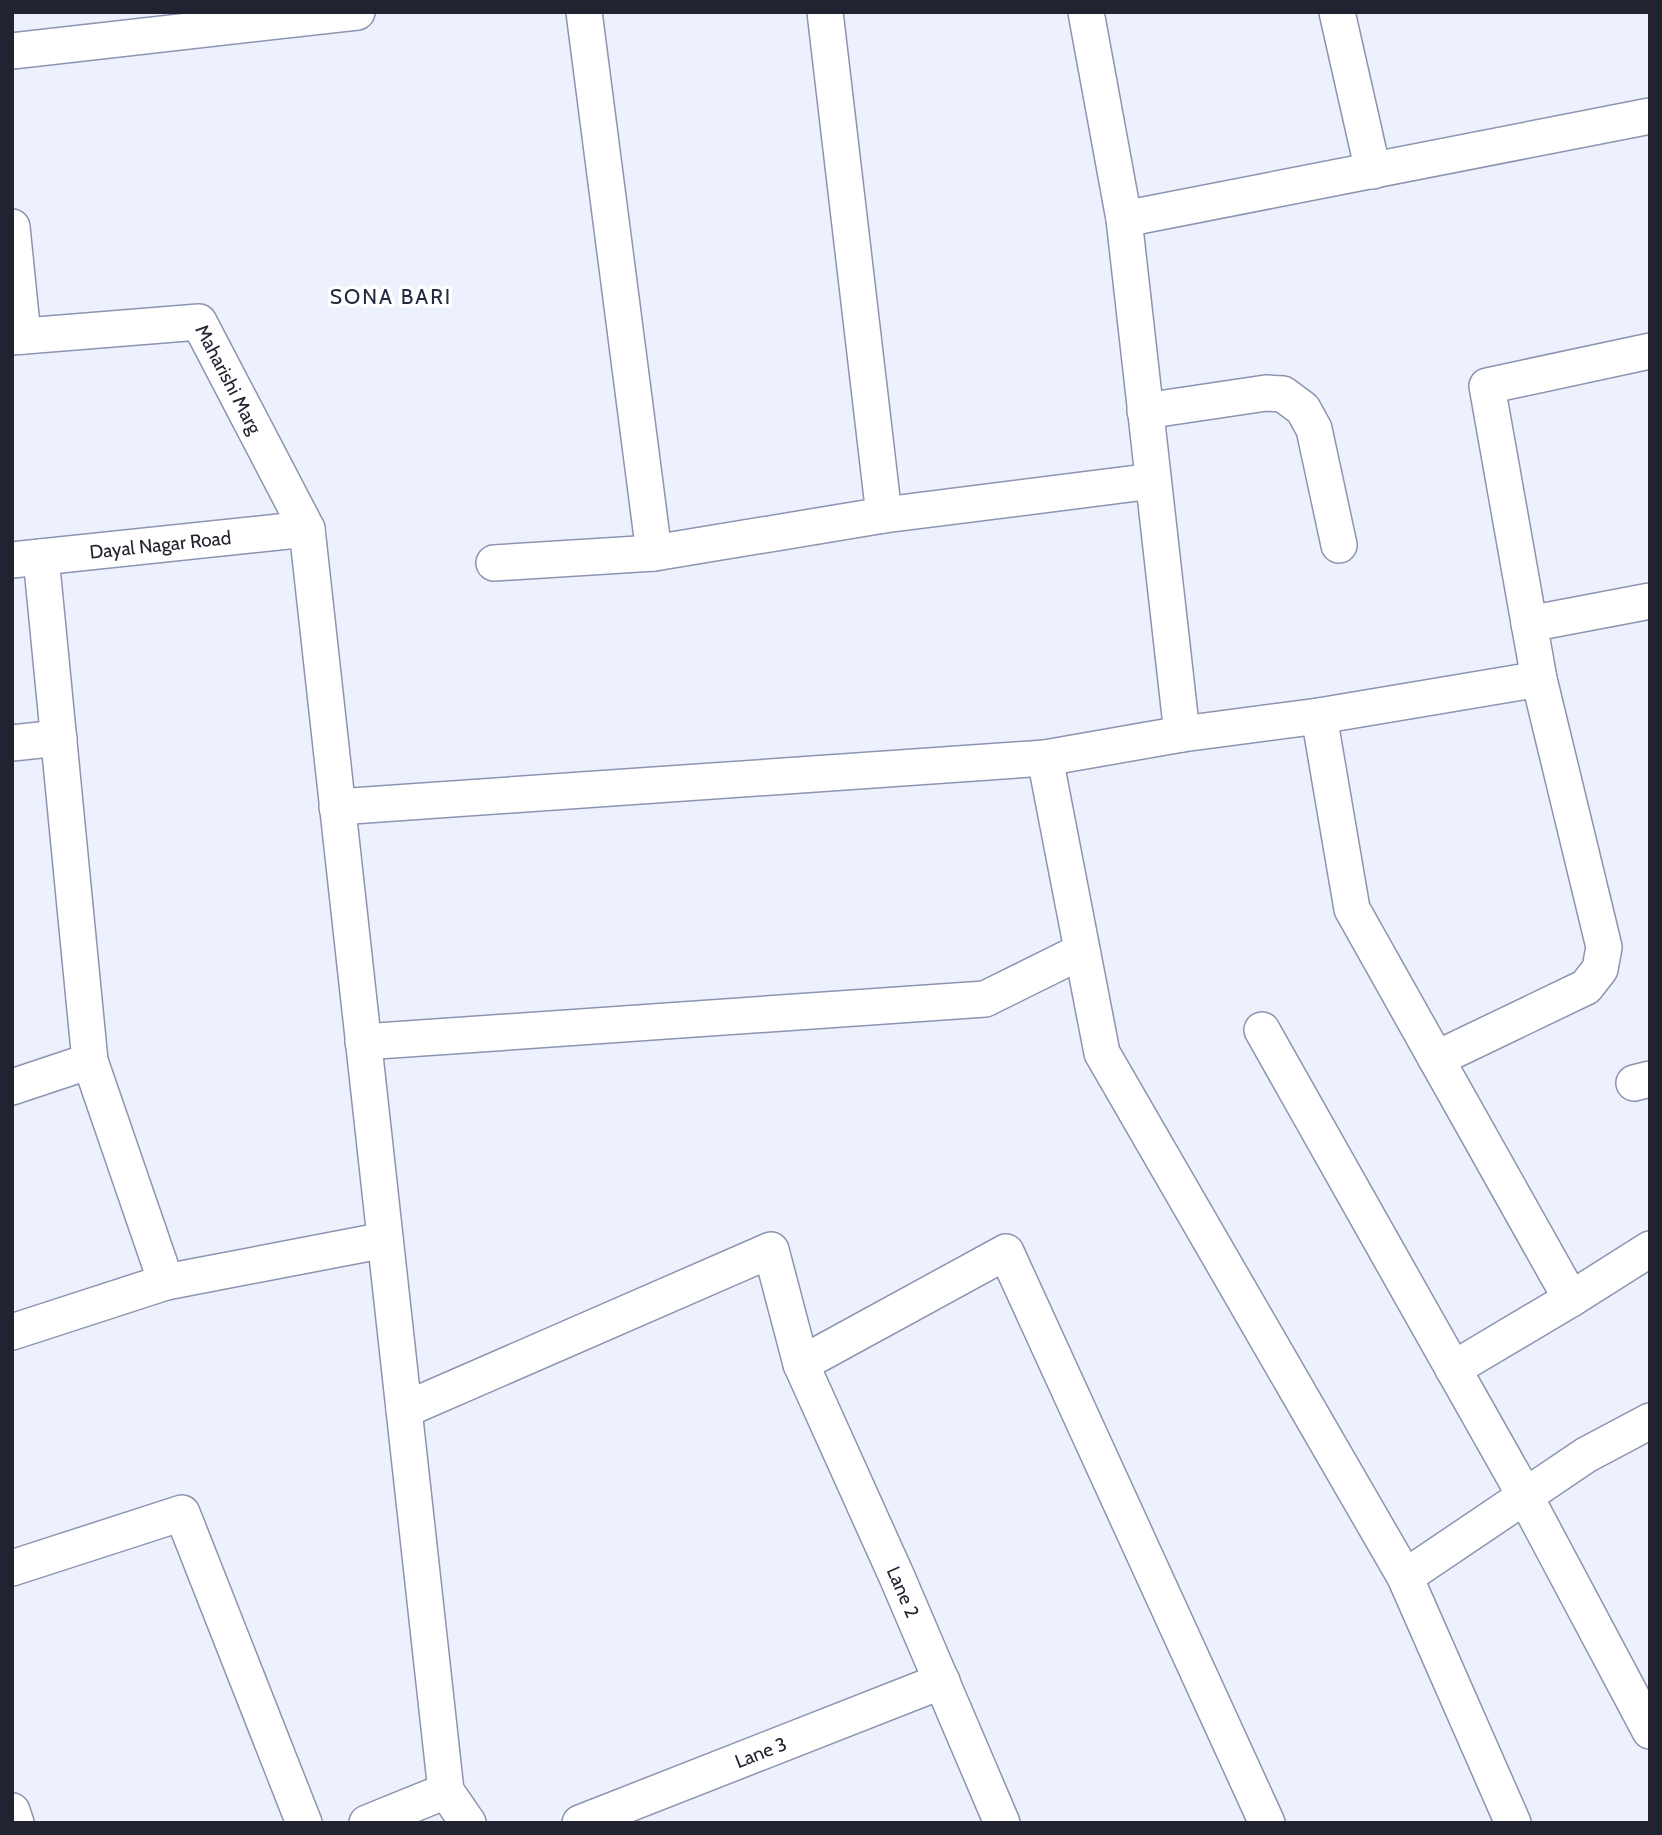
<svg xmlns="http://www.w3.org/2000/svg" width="1662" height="1835" viewBox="0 0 1662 1835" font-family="Cabin,sans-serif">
<rect width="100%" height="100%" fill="#edf1fd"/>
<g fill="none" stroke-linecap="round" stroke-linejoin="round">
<g stroke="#8c94b1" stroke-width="38">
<g id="minor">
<path d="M584,12l70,541"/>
<path d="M825,12l59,503"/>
<path d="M1086,12l38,207 58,515"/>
<path d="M1337,12l36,159"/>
<path d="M12,51l345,-39"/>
<path d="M1124,219l526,-103"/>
<path d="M12,227l11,109"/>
<path id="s1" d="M12,337l187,-15 108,207 139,1262 22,32"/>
<path d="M1145,411l121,-18 17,1 20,15 11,20 25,116"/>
<path d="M41,557l49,504 76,221"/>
<path id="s2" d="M12,560l295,-31"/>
<path d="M494,563l160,-10 230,-38 269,-34"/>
<path d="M1529,624l121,-23"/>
<path d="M1319,716l33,193 219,390"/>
<path d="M12,743l47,-5"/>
<path d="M1045,758l57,295 303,524 108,246"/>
<path d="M337,807l708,-49 137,-24 137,-18 220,-37"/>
<path d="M1262,1030l263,466 125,235"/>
<path d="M363,1042l622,-43 97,-48"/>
<path d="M1436,1059l150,-72 14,-18 4,-22 -65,-268 -52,-293 163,-35"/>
<path d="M1634,1083l16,-4"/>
<path d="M12,1087l78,-26"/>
<path d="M12,1332l154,-50 219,-42"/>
<path d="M801,1364l205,-112 261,571"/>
<path d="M1453,1369l118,-70 79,-50"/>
<path id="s3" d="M404,1410l367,-160 30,114 96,213 105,246"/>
<path d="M12,1568l170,-55 122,310"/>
<path d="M1405,1577l181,-122 64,-34"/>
<path d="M12,1811l4,12"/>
<path d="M367,1823l79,-32"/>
<path id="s4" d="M580,1823l362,-142"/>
</g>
</g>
<use href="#minor" stroke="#fff" stroke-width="35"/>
</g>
<g text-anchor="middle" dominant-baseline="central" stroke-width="7" stroke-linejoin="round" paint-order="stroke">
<g font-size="19" fill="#212430" stroke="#fff">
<text stroke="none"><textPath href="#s1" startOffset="252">Maharishi Marg</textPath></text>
<text stroke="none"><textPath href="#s2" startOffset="149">Dayal Nagar Road</textPath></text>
<text stroke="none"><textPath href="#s3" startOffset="768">Lane 2</textPath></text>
<text stroke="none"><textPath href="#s4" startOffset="194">Lane 3</textPath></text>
</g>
<g font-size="21" letter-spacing="2" fill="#232940" stroke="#fff">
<text x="391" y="296">SONA BARI</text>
</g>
</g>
<rect width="1662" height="1835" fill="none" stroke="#212430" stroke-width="28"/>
</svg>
